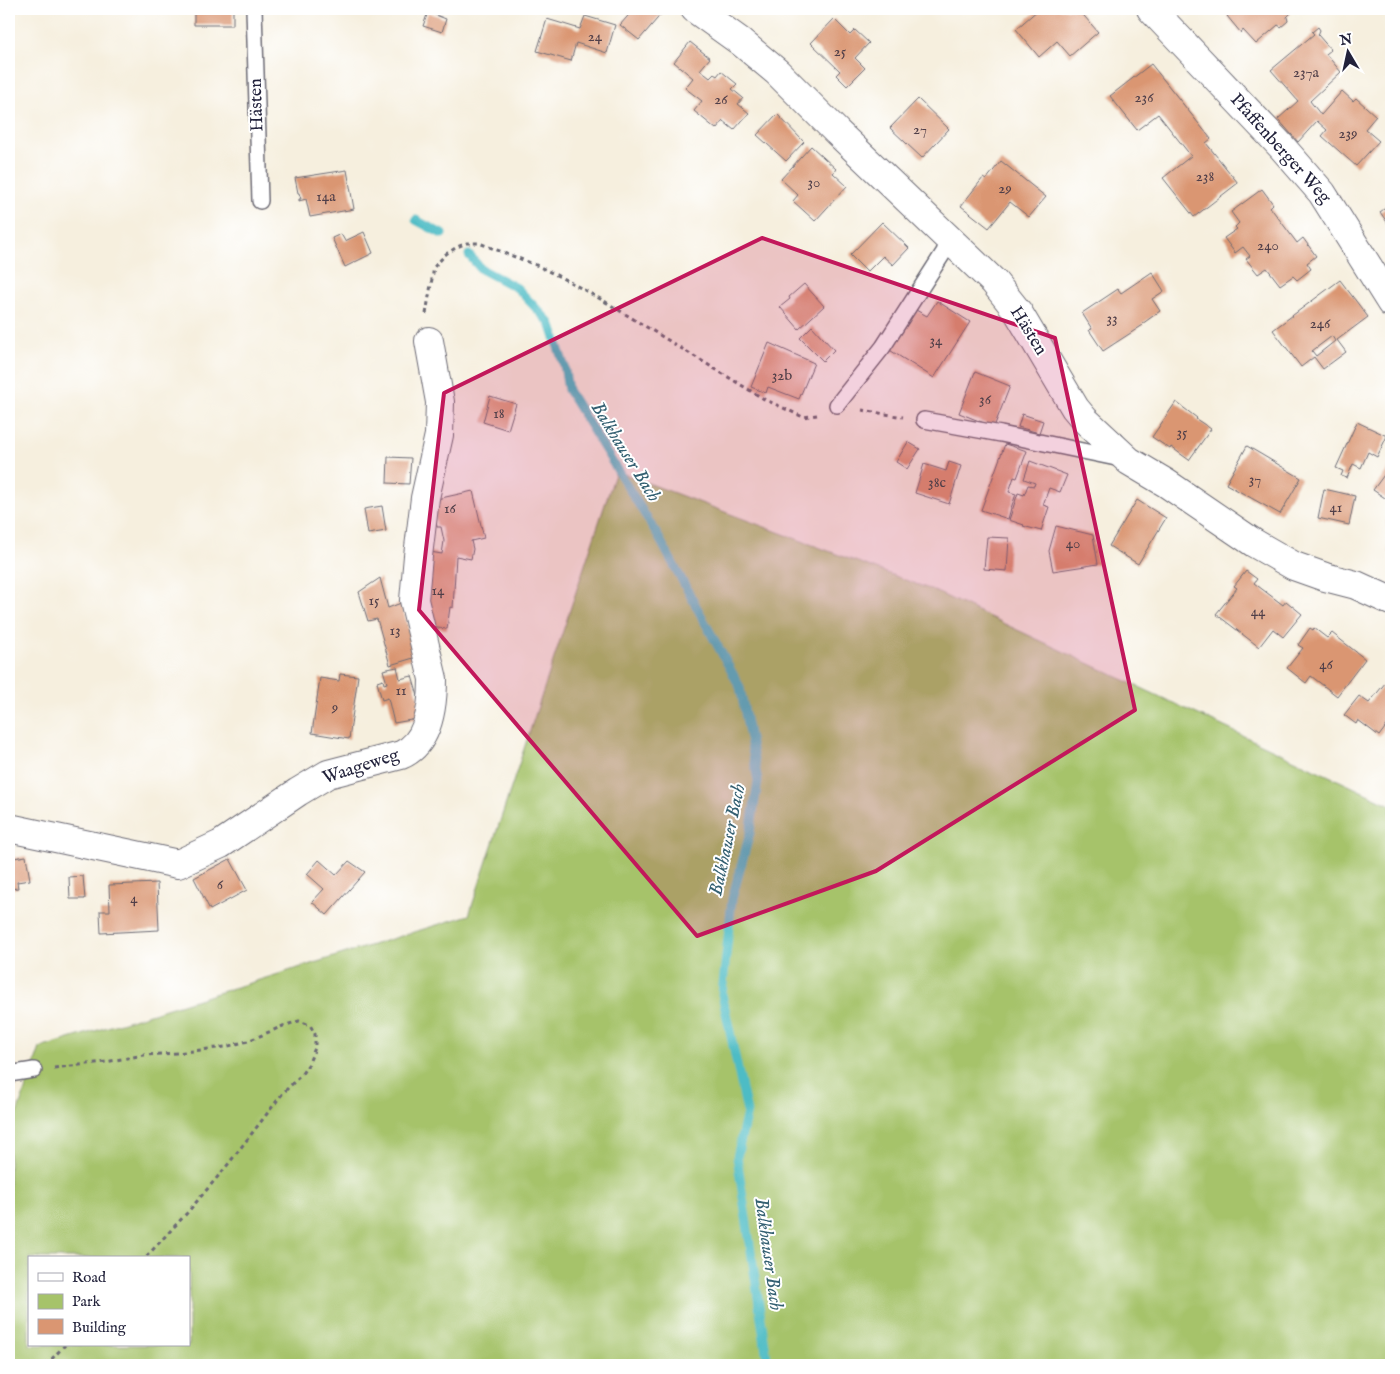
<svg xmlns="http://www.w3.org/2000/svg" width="1400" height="1374" viewBox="0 0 1400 1374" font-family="'IM FELL English',serif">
<rect width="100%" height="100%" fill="#fff"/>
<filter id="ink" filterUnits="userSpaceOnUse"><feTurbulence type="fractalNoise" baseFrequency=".02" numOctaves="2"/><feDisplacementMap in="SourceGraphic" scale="10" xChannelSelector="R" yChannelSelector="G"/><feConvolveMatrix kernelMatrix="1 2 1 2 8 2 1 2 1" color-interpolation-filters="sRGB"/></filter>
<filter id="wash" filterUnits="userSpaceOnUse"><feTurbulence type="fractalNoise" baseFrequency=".0096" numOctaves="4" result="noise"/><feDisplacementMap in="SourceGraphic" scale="20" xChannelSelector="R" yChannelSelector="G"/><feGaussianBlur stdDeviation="1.12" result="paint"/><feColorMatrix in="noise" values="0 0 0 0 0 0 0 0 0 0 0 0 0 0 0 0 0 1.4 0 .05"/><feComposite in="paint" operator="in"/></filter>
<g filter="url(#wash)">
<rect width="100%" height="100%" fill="#f6efde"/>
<path fill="#a6c36a" stroke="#647252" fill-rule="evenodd" d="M616,471l316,119 459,215v560h-1382v-229l31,-88 429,-133zM29,1258h160v87h-160z"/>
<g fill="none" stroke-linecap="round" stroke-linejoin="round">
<path stroke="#4ebcc5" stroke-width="9" d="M416,220l26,14
M469,255l12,14 36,19 33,35 14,42 4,25 90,146 82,151 18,94 -8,52 -18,66 -10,95 25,118 -10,45 31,208"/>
</g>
<g id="blocks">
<path fill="#da9672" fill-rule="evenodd" d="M194,9h39v16h-39z
M634,9h25l4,3 -24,28 -19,-15z
M1039,9h39l20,23 -28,24 -13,-15 -18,16 -23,-28z
M1236,9h51l4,4 -4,4 1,4 -7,6 -3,-2 -22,19 -13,-14 -2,3 -14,-17z
M428,12l18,7 -4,13 -19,-6z
M585,16l30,9 -8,28 -31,-10 -5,18 -34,-10 10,-32 33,10z
M834,19l16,16 5,-5 14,13 -14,15 10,10 -18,18 -11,-11 4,-4 -29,-28z
M1318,27l2,3 -2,5 13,15 -5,4 15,18 -31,29 11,14 21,-24 11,10 3,-3 20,18 -11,13 14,12 -23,25 -34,-30 5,-6 -10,-9 -19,21 -20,-23 20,-18 -27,-31 43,-36 -2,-2z
M690,42l20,16 -10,12 10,8 4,-4 3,2 4,-5 16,13 -5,5 11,9 -5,6 11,9 -15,17 -11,-9 -7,8 -22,-18 8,-10 -17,-13 8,-10 -19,-16z
M1151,64l60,75 -5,4 32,40 -44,34 -31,-39 28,-22 -33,-42 -21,16 -27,-34z
M918,99l31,30 -27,29 -32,-30z
M777,114l27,28 -18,19 -29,-26z
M811,146l25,23 -3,4 14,13 -32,35 -22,-20 5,-6 -17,-16z
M1001,161l45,36 -17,20 -19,-15 -21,26 -28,-22 22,-28 3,2z
M347,170l7,39 -44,8 -4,-18 -7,2v-2h2l-2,-6h-1l-3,-15z
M1262,189l11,15 -3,3 27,36 6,-5 13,18 -9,7 4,6 -14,11 -4,-4 -13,9 -13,-17 -9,6 -12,-15 4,-3 -7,-9 -8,6 -11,-15 13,-9 -2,-2 4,-4 -8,-11z
M1391,204v24l-11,-16z
M882,222l27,26 -16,17 -10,-9 -16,16 -17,-17z
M364,232l9,21 -28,14 -13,-29 9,-4 4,7z
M1152,272l12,19 -12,8 8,12 -18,13 1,1 -40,26 -14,-21 3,-1 -10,-16 36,-24 3,4z
M1340,280l28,37 -31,23 9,12 -23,17 -9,-12 -13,10 -28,-37zM1332,336l3,5 -19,15 -4,-5z
M804,284l20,22 -25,23 -19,-22 10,-8 -1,-2z
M937,301l33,21 -36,56 -46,-29 26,-40 13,7z
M812,326l22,24 -11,11 -23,-23z
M769,343l45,20 -15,36 -31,-12 -2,6 -15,-6z
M975,372l35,14 -16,41 -35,-14z
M490,396l26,8 -8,26 -25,-8z
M1176,402l21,16 -1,1 15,10 -22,31 -18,-13 -1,2 -18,-12z
M1022,414l21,7 -4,12 -21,-6z
M1357,422l30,14 -10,21 -9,-5 -7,16 -8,-4 -6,14 -6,-2 2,-5 -7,-3z
M908,442l12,7 -13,20 -11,-7z
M1005,444l22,7 -10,27 -3,-1 -5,15 7,2 -5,14 -3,11 -27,-9z
M1247,446l54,32 -21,36 -54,-30z
M388,457l23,1 -2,26 -22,-1z
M1030,461l37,14 -7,17 -11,-4 -6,17 6,2 -8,24 -18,-5 1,-1 -15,-5 9,-27 6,2 4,-10 6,1 1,-3 -11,-4z
M949,462l12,4 -12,38 -34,-11 9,-29 22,7z
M1389,468l2,2v32l-18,-12z
M1324,489l31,7 -6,29 -31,-7z
M473,491l11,47 -13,3 2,8 -2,10 -15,-3 -3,52 -3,-1 -3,22 -19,-2 -4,-76 18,3 2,-13 -3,-14h-4l-5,-27z
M1137,500l29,18 -28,46 -29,-18z
M382,506l4,25 -18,3 -4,-25z
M1386,520h5v33h-2z
M1056,526l37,9 5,29 -45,7 -4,-20z
M987,537l22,1 -2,33 -23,-2z
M1246,571l11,8 -3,4 29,22 3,-4 16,13 -19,23 -10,-8 -14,18 -43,-33 21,-26 -3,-2z
M380,578l8,30 13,-5 16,54 -27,8 -13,-46 -9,2 -9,-29z
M1310,628l3,2 1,-2 13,10 5,-5 33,26 -28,37 -26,-20 -5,7 -19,-15 16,-20 -5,-3z
M397,667l3,12 12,-3 8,27 -3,16 -23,4 -6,-25 -6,2 -5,-18 6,-2 1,4 3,-1 -4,-13z
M340,674l18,2 -9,63 -37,-6 8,-55 19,3z
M1390,677l1,1v42l-12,16 -21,-16 -2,4 -12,-9 15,-19 10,7z
M13,854l1,4 12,-2 4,24 -13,2 1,6 -9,1v-34z
M230,859l17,31 -37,20 -16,-32z
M319,860l17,15 13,-14 16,11 -38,43 -15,-13 12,-13 -17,-15z
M83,876l2,23h-15l-1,-22z
M157,883l2,47 -58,3 -1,-22h10l-1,-26z"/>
</g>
</g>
<g filter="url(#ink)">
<use href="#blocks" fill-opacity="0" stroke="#6c6a74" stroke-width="1"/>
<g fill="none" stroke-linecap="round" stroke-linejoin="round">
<g stroke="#6c6a74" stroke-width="18">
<path id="lane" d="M254,9l6,192
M837,405l46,-58 68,-106
M924,420l77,14 120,25
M9,1074l25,-4"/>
</g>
<g stroke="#6c6a74" stroke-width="30">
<path id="street" d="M695,9l46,33 36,30 60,60 157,150 24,30 57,96 10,12 44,41 37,22 88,60 40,23 31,11 31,8 35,16
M1151,9l130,137 41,47 69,110
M9,828l169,36 43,-20 77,-52 30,-18 73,-19c28,-12 32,-50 32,-76l-19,-79 4,-44 7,-58 14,-63 1,-33 -11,-61"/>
</g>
<path stroke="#6c6a74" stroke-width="3" stroke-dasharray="4 4" stroke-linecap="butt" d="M426,314l8,-47 12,-13 11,-7 10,-4h12l57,22 32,16 36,20 160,98 39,18 14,-2
M862,410l41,7
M54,1068l51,-6 39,-7 32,-2 49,-6 23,-6 35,-15 16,-5 11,4 5,9v14l-7,17 -7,10 -18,18 -57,74 -39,46 -42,45
M46,1365l19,-20"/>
<use href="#lane" stroke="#fff" stroke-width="15"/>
<use href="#street" stroke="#fff" stroke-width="28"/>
</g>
</g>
<path fill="#c2185b" fill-opacity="0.2" stroke="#c2185b" stroke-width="4" stroke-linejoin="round" d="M762,238l293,100 80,372 -259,161 -179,65 -278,-326 25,-217z"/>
<g text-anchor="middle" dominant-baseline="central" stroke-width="4" stroke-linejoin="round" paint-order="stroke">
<g font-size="15" fill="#503f49">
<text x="595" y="36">24</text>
<text x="840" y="51">25</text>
<text x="1306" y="72">237a</text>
<text x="1144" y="97">236</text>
<text x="721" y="99">26</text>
<text x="920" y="129">27</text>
<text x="1348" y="133">239</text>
<text x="1205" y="176">238</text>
<text x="814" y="182">30</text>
<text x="1005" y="188">29</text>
<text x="326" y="196">14a</text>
<text x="1268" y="245">240</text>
<text x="1112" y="318">33</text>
<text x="1320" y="323">246</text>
<text x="936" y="340">34</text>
<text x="782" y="375">32b</text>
<text x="985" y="399">36</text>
<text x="499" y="413">18</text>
<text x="1182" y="432">35</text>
<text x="1255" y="479">37</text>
<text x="937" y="482">38c</text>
<text x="1336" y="507">41</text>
<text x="450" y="508">16</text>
<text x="1073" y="543">40</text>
<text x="438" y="590">14</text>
<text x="374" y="600">15</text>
<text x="1258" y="611">44</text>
<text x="395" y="630">13</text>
<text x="1326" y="664">46</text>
<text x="401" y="690">11</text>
<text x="335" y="707">9</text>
<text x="220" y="884">6</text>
<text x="134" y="898">4</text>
</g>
<g font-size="18" fill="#22223b" stroke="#fff">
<text transform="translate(257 105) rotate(-92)">Hästen</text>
<text transform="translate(1280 149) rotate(48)">Pfaffenberger Weg</text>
<text transform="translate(1028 331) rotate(58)">Hästen</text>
<text transform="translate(361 767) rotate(-18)">Waageweg</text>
</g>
<g font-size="19" font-style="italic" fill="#346072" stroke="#fff">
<text transform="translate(625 452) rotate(58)">Balkhauser Bach</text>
<text transform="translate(728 840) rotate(-78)">Balkhauser Bach</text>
<text transform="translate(768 1254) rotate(82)">Balkhauser Bach</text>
</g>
</g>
<rect width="1400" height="1374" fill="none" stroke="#fff" stroke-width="30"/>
<rect x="28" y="1256" width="162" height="90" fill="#ffffff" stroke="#a7a7b1"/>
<rect x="38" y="1273" width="25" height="8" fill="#ffffff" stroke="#a7a7b1"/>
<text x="72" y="1282" font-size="15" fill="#22223b">Road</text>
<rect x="38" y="1294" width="25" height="15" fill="#a6c36a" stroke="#a7a7b1"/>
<text x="72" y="1306" font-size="15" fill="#22223b">Park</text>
<rect x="38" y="1319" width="25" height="15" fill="#da9672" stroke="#a7a7b1"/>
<text x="72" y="1332" font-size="15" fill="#22223b">Building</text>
<g transform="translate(1348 52) rotate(351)" stroke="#ffffff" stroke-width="4" paint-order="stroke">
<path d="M0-4L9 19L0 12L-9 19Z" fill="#22223b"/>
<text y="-8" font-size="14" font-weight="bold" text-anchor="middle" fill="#22223b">N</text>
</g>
</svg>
